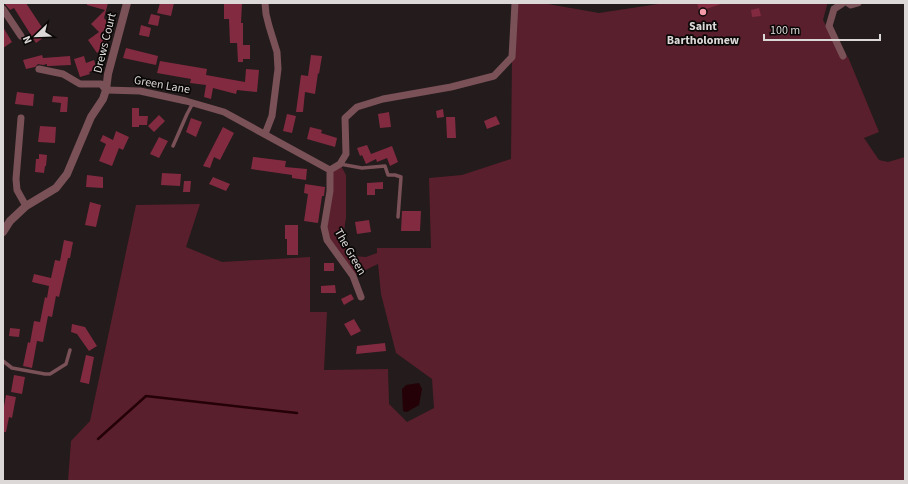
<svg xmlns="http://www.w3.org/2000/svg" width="908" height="484" viewBox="0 0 908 484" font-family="'Source Sans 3',sans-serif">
<rect width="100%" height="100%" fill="#231b1c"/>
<path fill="#5a1f2c" d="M516,3h26l57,10 66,-10h162v2l-4,15 17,33 8,4 31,75 -15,6 15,22 9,2 17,-5v324h-837l3,-40 19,-20 46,-216 64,-1 -14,43 36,15 88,-5v55h17l-3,58 64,-1 1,35 18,18 27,-14 -2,-29 -36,-26 -15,-59 -3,-30 -25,12 -26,-36 -3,-13 6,-57 10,-6 6,11v43l-2,13 3,16 5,9 14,1 11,-4v-5h54l-2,-70 33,-3 49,-16 1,-102z"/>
<path fill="#240007" d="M419,383l3,6 -3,16 -12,7 -4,-1 -1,-22 4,-4z"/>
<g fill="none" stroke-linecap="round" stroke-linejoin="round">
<path stroke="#240007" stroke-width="2.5" d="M98,439l48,-43 151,17"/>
</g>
<path fill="#822a40" d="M4,3h22l21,32 -11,8 -22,-35 -4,2z
M87,3h21l-4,15 6,7 -9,8 6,9 -6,4 1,3 -5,4 -9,-13 11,-8 -8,-8 14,-14 -18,-5z
M160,3h14l-3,13 -14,-3z
M224,3h18l-1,20h2v22h7v14h-7v3h-5l-1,-19h-7l-1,-24h-5z
M697,3h24v1l-15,5 2,5 -7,2z
M759,8l2,8 -9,1 -1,-7z
M151,14l9,2 -2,10 -10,-2z
M141,25l10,3 -2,9 -10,-2z
M3,27l9,15 -9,6z
M126,48l32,8 -2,9 -33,-7z
M42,55l1,3 27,-2 1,9 -22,1h-2v-2l-4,1 -5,-1 -3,3 -9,2 -3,-9z
M311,55l11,1 -3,18 -1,-1 -3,21 -10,-2 -2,20h-7l5,-37 7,1z
M84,56l2,7 8,-3 3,9 -8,3 1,2 -10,3 -6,-18z
M160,61l47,8 -1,6 39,7 1,-13 13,1 -2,22 -20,-2 -1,4 -23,-6 -2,11 -7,-2 2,-12 -16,-2 1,-4 -34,-6z
M17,92l17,2 -1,12 -18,-2z
M53,96l15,1 -1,15h-7l1,-9 -9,-1z
M132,108h7v8h9l-1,9h-8v2h-7z
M443,109l1,8 -7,1 -1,-7z
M389,112l2,15 -11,1 -2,-14z
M287,114l9,2 -4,17 -9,-2z
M159,115l6,6 -11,11 -6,-6z
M496,116l4,8 -13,5 -3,-8z
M446,117h9l1,21h-9z
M191,118l11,4 -6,15 -10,-5z
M40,126l16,1 -1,16 -17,-1z
M223,127l11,6 -14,27 -6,-3 -4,11 -7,-2z
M310,127l12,3 -1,3 16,5 -2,9 -28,-8z
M116,131l13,6 -6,13 -4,-2 -7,18 -13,-5 7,-17 -6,-3 3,-6 10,5z
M159,137l9,4 -9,17 -9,-4z
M367,145l4,9 21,-8 6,16 -8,4 -3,-8 -10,4 -1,-3 -10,5 -4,-9 -2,1 -3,-8z
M39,154l8,1 -1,11h-1l-1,7 -9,-1 1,-13h3z
M253,157l33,4 -1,6 22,2 -1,11 -14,-2v-3l-41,-6z
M162,173l19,1 -1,12 -19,-1z
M87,175l16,2v11l-17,-1z
M213,177l17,7 -4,7 -17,-7z
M184,181h7l-1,11h-7z
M383,182v7h-8v6h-8v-12z
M305,184l20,3 -1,9h-2l-4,27 -14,-2 4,-27 -4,-1z
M90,202l11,3 -5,22 -11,-2z
M402,211h19l-1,20h-19z
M369,220l2,12 -14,2 -2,-12z
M285,225h13v30h-11v-16h-2z
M64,240l9,2 -3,16h-2l-9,39 -3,-1 -4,21 -4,-1 -5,26 -6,-1 -5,27 -9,-2 5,-24 2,1 4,-22 6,1 5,-25 2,1 2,-12 -17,-4 2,-8 17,4 4,-18 5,1z
M324,263h10v8h-10z
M335,285l1,8h-15v-7z
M351,294l3,5 -10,6 -3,-6z
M354,319l7,12 -10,5 -7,-12z
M72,324l13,3 12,19 -8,5 -12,-17 -6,-2z
M10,328l10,1 -1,8 -10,-1z
M385,343l1,8 -30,3 1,-8z
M86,355l8,2 -5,27 -9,-2z
M14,375l11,2 -3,17 -11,-2z
M6,395l10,2 -4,21 -3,-1 -3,15h-3v-20z"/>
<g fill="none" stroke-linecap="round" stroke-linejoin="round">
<path stroke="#795157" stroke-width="3.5" d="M173,146l14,-32 6,-11
M340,164l22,4 23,-2 3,9h7l6,2 -3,40
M3,361l9,7 33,6h5l16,-10 4,-14"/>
<path stroke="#795157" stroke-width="7" d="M265,3l1,11 3,12 8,26 1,17 -6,47 -7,18
M848,3l3,2 7,-2
M3,9l18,27
M843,56l-14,-30 5,-17 9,-6
M39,69l24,5 17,10h21l5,6 34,1 46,10 38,11 106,58
M21,118l-5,61 1,11 9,16
M330,170l10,-6 6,-10 -1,-36 12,-11 26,-8 68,-12 43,-11 18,-19 3,-54
M330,170v21l-6,36 3,13 26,36 8,21"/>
<path stroke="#795157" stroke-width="8" d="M3,232l7,-11 16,-15 30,-18 11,-14 24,-57 12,-18 3,-9 2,-16 19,-71"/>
</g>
<circle fill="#f39aa9" stroke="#0a0707" stroke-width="1.5" cx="703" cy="12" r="4"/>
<g text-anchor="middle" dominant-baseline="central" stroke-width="3.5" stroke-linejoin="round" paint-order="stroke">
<g font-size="12" font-weight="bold" fill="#ddd8d8" stroke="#0a0707">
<text x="703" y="26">Saint<tspan x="703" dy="14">Bartholomew</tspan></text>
</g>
<g font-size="12" fill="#ddd8d8" stroke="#0a0707">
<text transform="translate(105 43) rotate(-76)">Drews Court</text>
<text transform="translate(162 85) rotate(10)">Green Lane</text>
<text transform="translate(350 252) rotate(60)">The Green</text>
</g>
</g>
<rect width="908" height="484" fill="none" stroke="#ddd8d8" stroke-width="8"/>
<g transform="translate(36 36) rotate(247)" stroke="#0a0707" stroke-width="3" paint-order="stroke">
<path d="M0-3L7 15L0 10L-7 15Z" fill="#ddd8d8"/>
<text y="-6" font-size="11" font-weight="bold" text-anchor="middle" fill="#ddd8d8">N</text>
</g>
<path d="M764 34v6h116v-6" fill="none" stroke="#ddd8d8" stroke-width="2"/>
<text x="770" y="34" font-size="12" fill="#ddd8d8" stroke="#0a0707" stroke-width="3" paint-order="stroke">100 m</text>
</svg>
